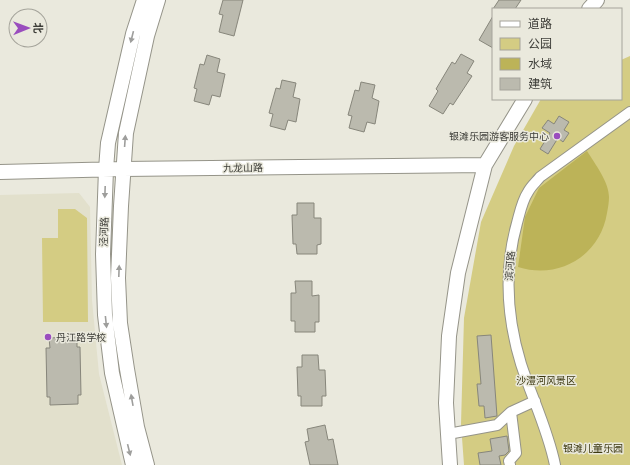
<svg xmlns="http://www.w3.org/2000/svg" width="630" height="465" viewBox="0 0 630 465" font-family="Montserrat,'Noto Sans SC',sans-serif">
<rect width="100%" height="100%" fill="#eae9dd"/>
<path fill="#e2e0cc" d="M79,193l11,14 2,93 7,74 23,91h-122v-270z"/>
<path fill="#d4cc83" d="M630,56v409h-166l-3,-41 3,-106 17,-96 33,-76 27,-47h80v-39z
M58,209h17l12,9 1,104h-45l-1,-84h16z"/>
<path fill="#bcb358" d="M587,151c8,13 22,31 22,46 0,5 -1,11 -2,16 -7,43 -48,67 -89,54l7,-50 14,-29z"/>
<path fill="#bbbaae" stroke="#87867b" d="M223,0h20l-9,36 -15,-4 4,-17 -4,-1z
M499,0h22l-6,9h-22z
M493,16v32l-14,-8z
M461,54l13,7 -7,12 5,3 -19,29 -3,-2 -7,11 -14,-8 9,-15 -2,-2 16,-27 3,2z
M207,55l13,4 -3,13 8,2 -5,23 -8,-2 -3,10 -15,-4 3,-12 -3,-1 6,-24 4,1z
M282,80l14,3 -3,14 7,2 -4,23 -8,-2 -3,10 -15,-4 3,-12 -4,-1 7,-25 4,1z
M361,82l14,3 -3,13 7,3 -4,23 -8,-2 -3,10 -15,-4 3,-12 -4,-1 7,-25 4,1z
M559,116l10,6 -5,8 5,3 -6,9 -5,-4 -10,16 -8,-5 10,-16 -8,-5 6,-8 6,4z
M297,203h17v15h7v26l-4,1v9h-20l-1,-10h-3l-1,-29h5z
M295,281h17v15l7,-1v27h-4v10h-20v-11h-4v-28h5z
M491,335l6,81 -12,2 -1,-12h-5l-2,-22h4l-4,-48z
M77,337v10h3l1,48h-3v9l-28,1v-8h-3l-1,-49h4l-1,-10z
M302,355h16l1,15h6l1,26h-4v10h-21v-10h-3l-1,-29h5z
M325,425l3,15 5,-1 5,26h-28l-5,-23 4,-1 -2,-12z
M507,436l2,15 -4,4 -6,1 2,9h-21l-2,-12 14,-2 -2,-12z"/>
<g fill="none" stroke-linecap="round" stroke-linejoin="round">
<g stroke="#959489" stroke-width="12">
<path id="street" d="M448,434l49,-9 14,-13 24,-11
M510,465l-1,-4 7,-8 -5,-41
M555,465c-7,-35 -23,-67 -34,-101 -14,-46 -17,-95 -4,-141 3,-11 5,-22 11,-31 3,-6 8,-10 12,-15l90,-65"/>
</g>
<g stroke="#959489" stroke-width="16">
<path id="secondary" d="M589,9l8,-9
M0,172l123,-3 362,-4
M133,465l-21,-92 -7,-58 -2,-61 3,-85 2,-26 25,-109 11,-34
M147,465l-10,-38 -10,-58 -7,-46 -2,-45 3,-72 5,-73 21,-97 11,-36
M450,465l-4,-62 3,-67 9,-63 27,-108 40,-66"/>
</g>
<use href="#street" stroke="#fff" stroke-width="10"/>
<use href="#secondary" stroke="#fff" stroke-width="14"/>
</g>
<defs><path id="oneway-solid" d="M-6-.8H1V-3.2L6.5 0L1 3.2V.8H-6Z"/></defs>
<g fill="#9e9e9c">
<use href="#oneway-solid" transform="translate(132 37) rotate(104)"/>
<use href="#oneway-solid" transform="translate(125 141) rotate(-86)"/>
<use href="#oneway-solid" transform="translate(105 192) rotate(92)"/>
<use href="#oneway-solid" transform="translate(119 271) rotate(-88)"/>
<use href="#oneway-solid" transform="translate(106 322) rotate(84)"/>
<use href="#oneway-solid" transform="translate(132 400) rotate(-100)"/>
<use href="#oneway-solid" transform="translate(129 450) rotate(76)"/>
</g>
<g fill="#9a4dbe" stroke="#eae9dd" stroke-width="1.5">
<circle cx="557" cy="136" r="4"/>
<circle cx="48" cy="337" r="4"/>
</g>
<g text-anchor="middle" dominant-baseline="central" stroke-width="3" stroke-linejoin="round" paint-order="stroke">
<g font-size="10" fill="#3d3d38" stroke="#eae9dd" text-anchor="end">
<text x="549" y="136">银滩乐园游客服务中心</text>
<text x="56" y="337" text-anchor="start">丹江路学校</text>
</g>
<g font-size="10" fill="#3d3d38" stroke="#eae9dd">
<text transform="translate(243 168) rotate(-1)">九龙山路</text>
<text transform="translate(104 232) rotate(-88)">泾河路</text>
<text transform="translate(510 266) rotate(-85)">滨河路</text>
</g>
<g font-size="10" fill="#3c3810" stroke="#eae9dd">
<text x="546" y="380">沙澧河风景区</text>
<text x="593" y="448">银滩儿童乐园</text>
</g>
</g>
<rect x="492" y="8" width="130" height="92" fill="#eae9dd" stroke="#a5a49b"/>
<rect x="500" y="21" width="20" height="6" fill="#ffffff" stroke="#a5a49b"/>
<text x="528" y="28" font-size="12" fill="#3d3d38">道路</text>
<rect x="500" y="38" width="20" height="12" fill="#d4cc83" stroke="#a5a49b"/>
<text x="528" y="48" font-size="12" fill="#3d3d38">公园</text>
<rect x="500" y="58" width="20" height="12" fill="#bcb358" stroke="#a5a49b"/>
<text x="528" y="68" font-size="12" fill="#3d3d38">水域</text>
<rect x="500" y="78" width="20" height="12" fill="#bbbaae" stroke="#a5a49b"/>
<text x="528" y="88" font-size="12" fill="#3d3d38">建筑</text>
<g transform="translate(28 28) rotate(89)"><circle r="19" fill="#eae9dd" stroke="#a5a49b"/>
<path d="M0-3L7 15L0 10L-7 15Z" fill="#9a4dbe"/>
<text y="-6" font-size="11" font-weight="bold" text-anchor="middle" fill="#3d3d38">北</text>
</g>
</svg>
